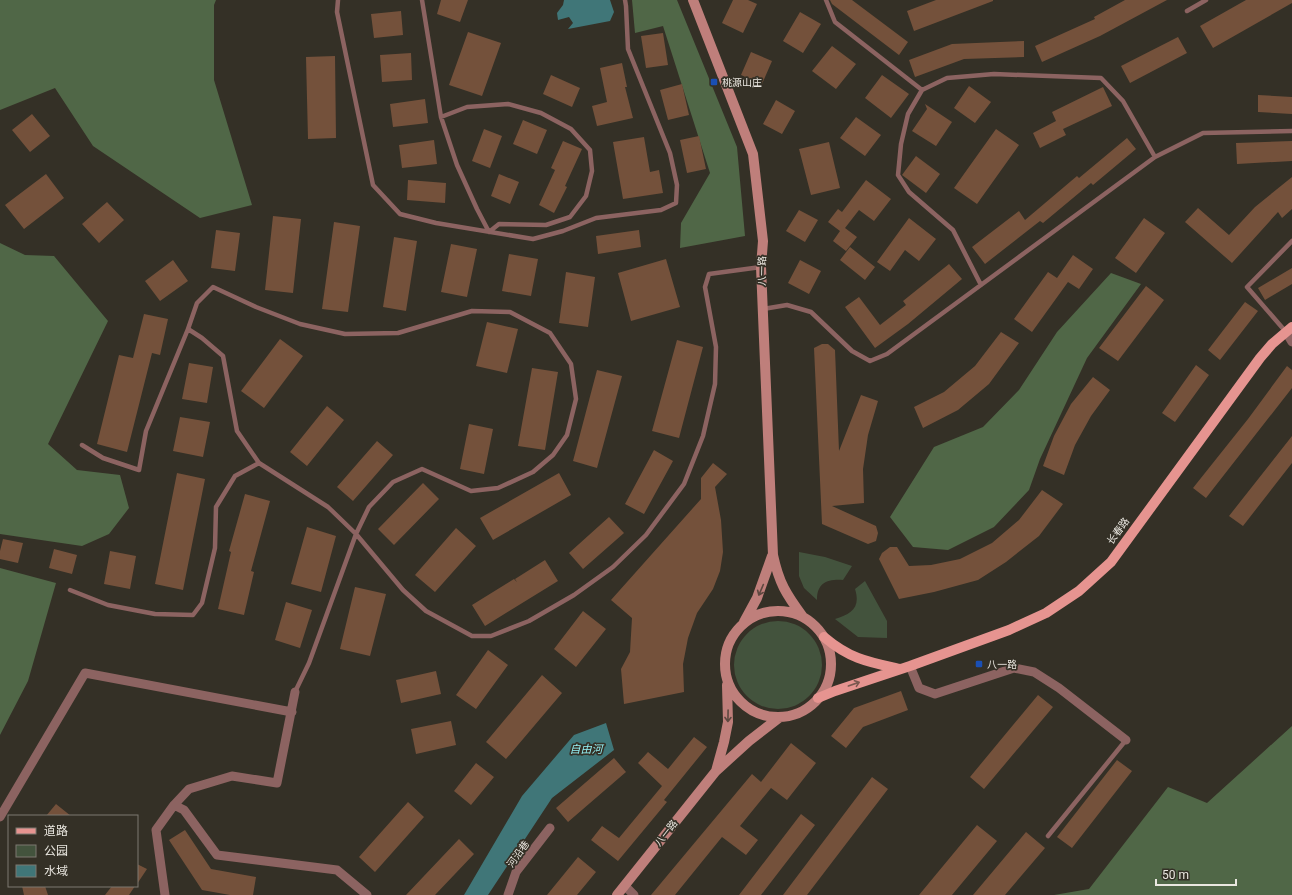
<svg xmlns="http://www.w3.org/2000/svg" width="1292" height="895" viewBox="0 0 1292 895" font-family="Roboto,'Noto Sans SC',sans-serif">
<rect width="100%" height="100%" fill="#343026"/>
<path fill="#43533d" d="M799,552l26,5 27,9 -9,14c-16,-1 -26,3 -26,20l-13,-12 -5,-12z
M865,581l22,40v17l-29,-1 -23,-18c16,-5 26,-11 20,-30z
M734 665a44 44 0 1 1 88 0a44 44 0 1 1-88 0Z"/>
<path fill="#506747" d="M0,0h216l-2,5v75l38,125 -52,13 -107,-72 -38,-58 -55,22z
M632,0h45l60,147 8,89 -65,12 1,-25 29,-50 -47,-147 -28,7z
M0,243l25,12 29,1 54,65 -60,123 29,26 43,5 9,33 -20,26 -27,12 -82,-12z
M1111,273l30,11 -54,74 -47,101 -11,31 -35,37 -46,23 -35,-3 -23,-30 44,-70 49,-20 36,-37 38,-58z
M0,568l56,15 -28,98 -28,54z
M1292,726v169h-238l35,-6 79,-102 39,16z"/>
<path fill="#407678" d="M564,0h46l4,12 -4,9 -42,8 5,-6 -4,-6 -11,3 -1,-7 6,-8z
M606,723l8,27 -62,48 -64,97h-24l58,-99 52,-61z"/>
<path fill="#74513b" d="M441,0h27l-8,22 -23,-8z
M733,0h15l9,4 -14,29 -21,-10z
M830,0h22l56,42 -9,13 -67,-51z
M936,0h57v1l-79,30 -7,-20z
M1125,0h42l-67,36 -58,26 -7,-16 60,-27 -1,-2z
M1246,0h46v3l-79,45 -13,-22z
M401,11l2,24 -29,3 -3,-24z
M800,12l21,12 -18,29 -20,-12z
M468,32l33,11 -19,53 -33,-11z
M663,33l5,32 -22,3 -5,-32z
M1178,37l9,16 -57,30 -9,-17z
M1024,41v16l-60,2 -49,18 -6,-17 43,-16z
M832,46l24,18 -20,25 -24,-18z
M751,52l21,9 -10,23 -21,-9z
M411,53l1,27 -30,2 -2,-27z
M335,56l1,82 -28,1 -2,-82z
M622,63l5,24h-2l8,31 -36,8 -5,-20 15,-4 -7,-34z
M551,75l29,13 -8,19 -29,-13z
M882,75l27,19 -18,24 -26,-20z
M682,84l7,31 -21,5 -8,-30z
M969,86l22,16 -16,21 -21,-15z
M1103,87l9,19 -49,23 3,6 -26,13 -7,-15 23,-12 -4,-9z
M1258,95l34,2v17l-34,-2z
M425,99l3,24 -35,4 -3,-23z
M776,100l19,11 -13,23 -19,-10z
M925,104l27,18 -16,24 -24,-15 15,-22z
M32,114l18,22 -20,16 -18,-22z
M856,117l25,18 -16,21 -25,-18z
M523,120l24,10 -10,24 -24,-10z
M484,129l18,7 -12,32 -18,-7z
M996,129l23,16 -42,59 -23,-16z
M699,136l7,33 -19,4 -7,-33z
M644,137l6,35 9,-2 4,23 -40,6 -10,-57z
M1127,138l9,11 -43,36 -2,-2 -48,40 -3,-2 -55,43 -13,-17 47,-36 6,9 52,-44 2,2z
M434,140l3,24 -35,4 -3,-23z
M563,141l19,8 -17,37 2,1 -13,26 -15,-8 16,-35 -4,-2z
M1292,141v20l-55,3 -1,-21z
M829,142l11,46 -29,7 -12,-46z
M916,156l24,18 -14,19 -24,-18z
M46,174l18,24 -40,31 -19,-24z
M499,174l20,8 -9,22 -19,-8z
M1292,177v32l-10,9 -4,-6 -46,51 -47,-41 13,-14 31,27 26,-28z
M408,180l38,3 -1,20 -38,-3z
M866,180l25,19 -17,22 -15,-11 -14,18 12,9 -11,14 -13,-10 7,-10 -12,-9 10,-13 4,3z
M107,202l17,18 -25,23 -17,-19z
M799,210l19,10 -13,22 -19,-11z
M273,216l28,3 -8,74 -28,-3z
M909,218l27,21 -17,22 -14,-11 -15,21 -13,-9z
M1144,218l21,15 -29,40 -21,-15z
M334,222l26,4 -12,86 -26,-3z
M216,230l24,3 -5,38 -24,-3z
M639,230l2,17 -43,7 -2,-18z
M394,237l23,4 -11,70 -23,-4z
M451,244l26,5 -10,48 -26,-5z
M850,247l25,20 -10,13 -25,-20z
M509,254l29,5 -7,37 -29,-5z
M1073,255l20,14 -14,20 -11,-7 -36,50 -18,-13 34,-47 9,6z
M666,259l14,48 -49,14 -13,-48z
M173,260l15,21 -28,20 -15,-20z
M800,260l21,11 -12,23 -21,-11z
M949,264l13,15 -54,45 -33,24 -30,-41 14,-10 21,28 26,-20 -3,-4z
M1292,268v16l-27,16 -7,-12z
M566,272l29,5 -7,50 -29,-4z
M1146,286l18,14 -46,61 -19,-13z
M1245,302l13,9 -38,49 -12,-10z
M144,314l24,5 -8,36 -8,-2 -25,99 -30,-8 22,-89 14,3z
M487,322l31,7 -11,44 -31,-7z
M1001,332l18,11 -30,41 -31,26 -35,18 -9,-21 30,-15 31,-26z
M280,339l23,17 -39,52 -23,-17z
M677,340l26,7 -24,91 -27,-7z
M822,344h6l7,6 4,101 22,-56 17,6 -10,34 -5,34 1,34 -32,3 44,20 2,7 -2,8 -8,3 -46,-20 -8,-176z
M189,363l24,4 -6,36 -25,-4z
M1196,365l13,10 -34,47 -13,-9z
M1287,366l5,4v18l-86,110 -13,-10 55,-69z
M532,368l26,4 -13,78 -27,-4z
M597,370l25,6 -25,92 -24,-7z
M1093,377l17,13 -19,26 -16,29 -11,30 -21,-9 11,-30 17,-32z
M327,406l17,14 -37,46 -17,-14z
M180,417l30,5 -7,35 -30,-6z
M469,424l24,5 -9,45 -24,-5z
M1292,436v27l-49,63 -14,-10z
M377,441l16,14 -40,46 -16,-14z
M654,450l19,11 -29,53 -19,-10z
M713,463l14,11 -12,13 6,33 2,32 -3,19 -7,18 -16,24 -9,25 -5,26 1,28 -60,12 -3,-35 9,-17 2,-34 -21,-18 90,-101v-21z
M177,473l28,6 -22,111 -28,-6z
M559,473l12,22 -78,45 -13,-22z
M423,483l16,16 -45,46 -16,-16z
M1042,490l21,14 -24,32 -33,26 -28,18 -44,12 -35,7 -20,-40 3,-6 8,-6h7l12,19 22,-1 29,-6 32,-16 27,-23z
M245,494l25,7 -19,70 3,1 -10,43 -26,-6 13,-57 -2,-1z
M609,517l15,16 -41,36 -14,-16z
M307,527l29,9 -15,56 -30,-8z
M456,528l20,18 -41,46 -20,-17z
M3,539l20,4 -5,20 -18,-4v-8z
M54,549l23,6 -5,19 -23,-6z
M110,551l26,5 -6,33 -26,-5z
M545,560l13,21 -73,45 -13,-21 42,-26 3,3 -2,-3z
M355,587l31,7 -16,62 -30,-7z
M286,602l26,8 -12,38 -25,-8z
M583,611l23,18 -30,38 -22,-18z
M488,650l20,15 -32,44 -20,-14z
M436,671l5,23 -40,9 -5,-23z
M542,675l20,18 -56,66 -20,-17z
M901,691l7,19 -45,17 -17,21 -15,-12 23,-28z
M1038,695l15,12 -69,82 -14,-12z
M451,721l5,24 -40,9 -5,-25z
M694,737l13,10 -43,53 3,2 -49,59 -27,-21 11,-14 17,12 43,-52 -24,-23 10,-11 20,17z
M791,743l25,20 -29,37 -16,-12 -31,38 18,14 -12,15 -24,-18 -47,58h-24l101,-121 9,8z
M614,758l12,14 -58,50 -12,-14z
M1117,760l15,11 -60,77 -15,-11z
M476,763l18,14 -23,28 -17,-14z
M872,777l16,12 -81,106h-24z
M408,802l16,15 -49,55 -16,-15z
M56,804l15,12h-25z
M801,814l14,11 -54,70h-22z
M977,825l20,16 -45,54h-33z
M185,830l26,39 45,8 -3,18h-23l-28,-5 -33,-50z
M1026,832l19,16 -40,47h-32z
M459,839l15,15 -39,41h-29z
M578,857l18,15 -19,23h-30z
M137,864l10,5 -10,15z
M22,886h23l3,9h-24z
M112,886h23l-6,9h-24z"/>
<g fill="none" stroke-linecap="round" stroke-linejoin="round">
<path stroke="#8c6361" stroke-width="4.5" d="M338,0l-1,12 36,173 27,29 36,9 97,16 30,-8 33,-13 65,-8 15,-7 1,-18 -7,-32 -42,-104 -2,-43 -1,-6
M422,0l19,117 16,48 20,44 12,23 10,-8 47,1 24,-8 16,-21 6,-25 -2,-21 -19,-21 -30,-16 -33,-9 -41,3 -26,10
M826,0l9,22 87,68
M1187,11l19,-11
M981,285l-28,-55 -44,-38 -11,-17 3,-31 7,-30 14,-24 25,-12 47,-4 107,4 22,23 32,56
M763,309l24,-4 24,7 41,39 18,10 17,-7 268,-197 48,-24 89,-2
M188,329l9,-26 16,-16 43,20 44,17 45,10 53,-1 74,-22 38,1 40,21 21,31 5,35 -9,36 -14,20 -20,17 -35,16 -27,3 -49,-22 -29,13 -24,25 -13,27 -47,129 -14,29
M1286,332l-39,-45 45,-46
M82,445l21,13 36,12 7,-39 42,-102 14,9 21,18 14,75 22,32 69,44 28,27 47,56 23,21 46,25h19l38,-15 45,-26 39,-28 33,-32 38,-51 19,-48 12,-52 1,-37 -11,-60 4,-13 52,-7
M70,590l38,15 47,9 38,1 9,-12 13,-55 1,-41 19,-31 24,-13
M1048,836l78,-96"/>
<path stroke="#8c6361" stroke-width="9" d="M1286,332l6,10
M910,666l9,22 16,6 79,-26 20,4 25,16 67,52
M174,805l15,-16 43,-13 45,7 18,-91
M0,817l85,-144 207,39
M625,886l9,9
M165,895l-9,-65 18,-25 10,5 33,45 120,15 30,25
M508,895l8,-23 34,-44"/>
<path stroke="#bf7f7b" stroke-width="10" d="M693,0l60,154 10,87 -2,26 12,288c6,28 13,39 30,62
M725 664a53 53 0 1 1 106 0a53 53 0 1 1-106 0Z
M744,622l13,-24 15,-42
M716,771l8,-29 4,-20 -1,-37
M617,895l99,-124 33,-30 31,-24"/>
<path stroke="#e69490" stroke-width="10" d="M824,637c26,22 44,25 76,32
M818,698l17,-7 75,-25 99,-36 37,-17 33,-22 32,-29 149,-204 12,-14 20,-17"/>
</g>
<defs><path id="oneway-shaft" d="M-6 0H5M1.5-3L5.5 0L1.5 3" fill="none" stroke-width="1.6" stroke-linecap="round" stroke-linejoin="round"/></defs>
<g stroke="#5e4840">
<use href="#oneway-shaft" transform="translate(761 590) rotate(113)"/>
<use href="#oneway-shaft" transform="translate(728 716) rotate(91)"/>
</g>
<use stroke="#7b5850" href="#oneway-shaft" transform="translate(854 684) rotate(-19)"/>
<g fill="#1a4fb4" stroke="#343026" stroke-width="1.5">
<rect x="710" y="78" width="8" height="8" rx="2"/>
<rect x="975" y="660" width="8" height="8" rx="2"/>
</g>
<g text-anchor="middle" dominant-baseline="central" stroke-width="3.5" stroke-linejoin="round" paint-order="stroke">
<g font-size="10" fill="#eae7e0" stroke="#343026" text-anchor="start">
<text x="722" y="82">桃源山庄</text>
<text x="987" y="664">八一路</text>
</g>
<g font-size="10" fill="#eae7e0" stroke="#343026">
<text transform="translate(762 271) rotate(-89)">八一路</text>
<text transform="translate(1118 531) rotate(-54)">长春路</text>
<text transform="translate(666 833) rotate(-52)">八一路</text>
<text transform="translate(518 854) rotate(-54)">河沿巷</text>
</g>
<g font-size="11" font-style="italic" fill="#96f2f6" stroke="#343026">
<text x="586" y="749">自由河</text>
</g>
</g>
<rect x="8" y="815" width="130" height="72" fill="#343026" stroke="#7d7970"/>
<rect x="16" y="828" width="20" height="6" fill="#e69490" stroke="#7d7970"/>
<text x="44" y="835" font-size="12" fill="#eae7e0">道路</text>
<rect x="16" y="845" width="20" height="12" fill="#43533d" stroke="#7d7970"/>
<text x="44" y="855" font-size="12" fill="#eae7e0">公园</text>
<rect x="16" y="865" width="20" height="12" fill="#407678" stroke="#7d7970"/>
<text x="44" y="875" font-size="12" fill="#eae7e0">水域</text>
<path d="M1156 879v6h80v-6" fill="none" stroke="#eae7e0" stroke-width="2"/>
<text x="1162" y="879" font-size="12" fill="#eae7e0" stroke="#343026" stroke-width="3" paint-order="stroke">50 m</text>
</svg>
